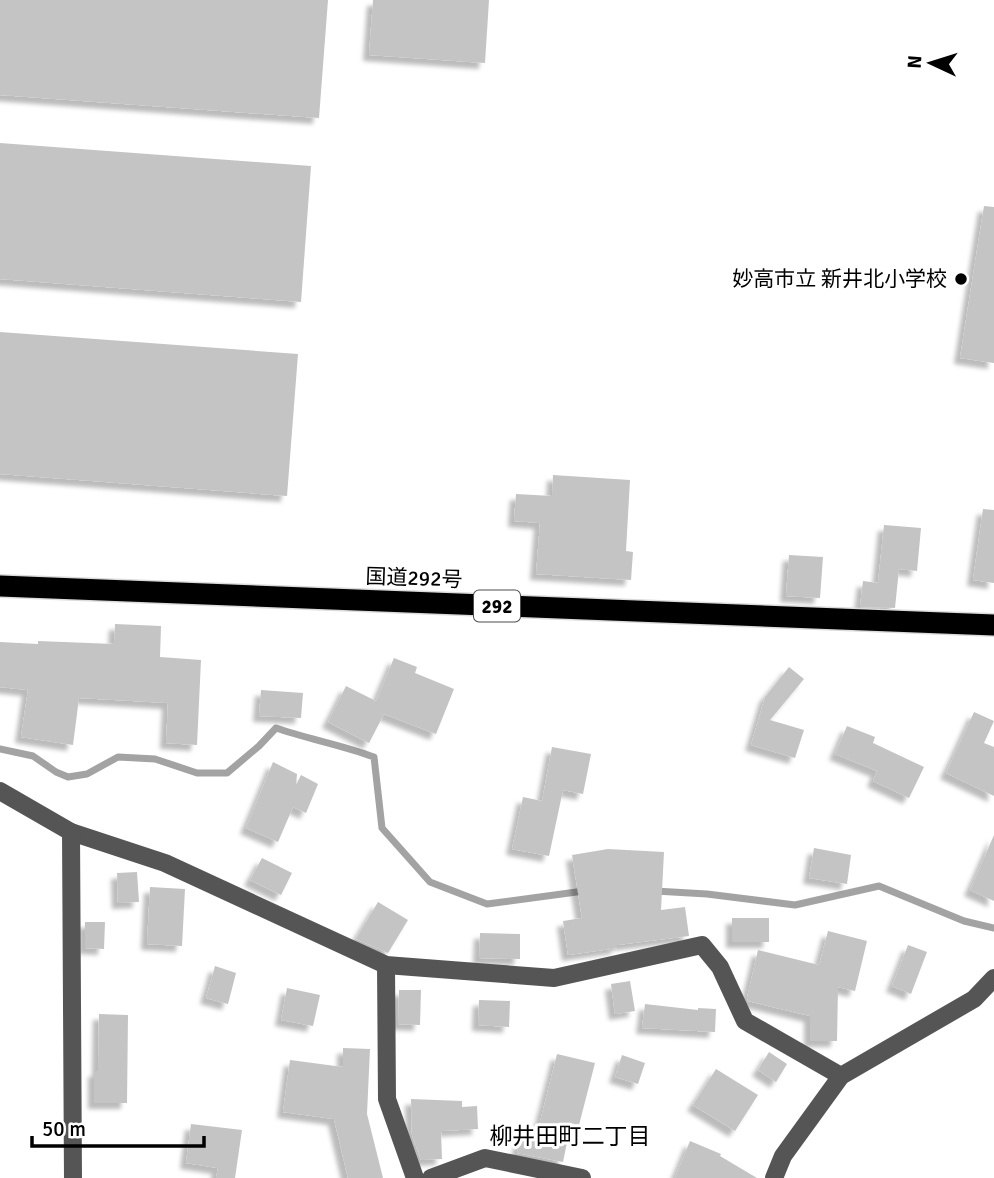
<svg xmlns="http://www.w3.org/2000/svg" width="994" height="1178" viewBox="0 0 994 1178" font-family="Signika,'Noto Sans JP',sans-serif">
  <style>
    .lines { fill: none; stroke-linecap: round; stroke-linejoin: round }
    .stream { stroke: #a3a3a3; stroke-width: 7 }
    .building { fill: #c4c4c4; filter: url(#shadow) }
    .highway-casing { stroke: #dbdbdb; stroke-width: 24 }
    .minor { stroke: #555; stroke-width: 18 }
    .highway { stroke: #000; stroke-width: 21 }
    .poi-dot { fill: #000; stroke: #fff; stroke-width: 2.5 }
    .labels { text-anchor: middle; stroke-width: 6; stroke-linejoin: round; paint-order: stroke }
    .shield { fill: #fff; stroke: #4c4c4c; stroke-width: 2 }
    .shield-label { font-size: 19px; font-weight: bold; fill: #000 }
    .poi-label { font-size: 21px; fill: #000; stroke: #fff; text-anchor: end }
    .street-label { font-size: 21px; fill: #000; stroke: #fff }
    .neighbourhood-label { font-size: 23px; fill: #000; stroke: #fff }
  </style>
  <defs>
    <filter id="shadow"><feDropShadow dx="-6" dy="6" stdDeviation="2" flood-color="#0004"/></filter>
  </defs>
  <rect width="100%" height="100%" fill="#fff"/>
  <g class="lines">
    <g class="stream">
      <path d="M0,749L33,756L56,772L68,777L87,774L118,757L155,759L197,773H227L259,746L276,728C308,739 342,745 374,757L382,828L430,882L487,904L584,891"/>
      <polyline points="655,891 707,894 795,905 879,886 964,921 994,928"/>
    </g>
  </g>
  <g class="building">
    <polygon points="0,0 328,0 319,118 0,95"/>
    <polygon points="373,0 489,0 485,63 369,55"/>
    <polygon points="0,143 311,166 301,302 0,279"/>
    <polygon points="984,206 994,207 994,363 960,358"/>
    <polygon points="0,332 298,354 287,496 0,474"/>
    <polygon points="553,475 630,480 626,551 633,552 631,580 536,574 540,523 514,521 516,494 552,496"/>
    <polygon points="983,509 994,510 994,583 973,580"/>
    <polygon points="884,525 921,528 917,571 899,569 895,608 860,607 863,581 878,583"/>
    <polygon points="789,555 823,557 820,598 786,596"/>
    <polygon points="115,624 161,626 160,657 201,660 197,745 166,743 168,703 79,698 73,745 21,737 28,690 0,687 0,642 38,644 38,641 114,644"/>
    <polygon points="394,658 417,667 415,673 454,689 436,734 384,714 369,743 328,722 346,686 376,701"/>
    <polygon points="789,667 804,679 770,720 804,730 795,758 751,745 765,697"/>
    <polygon points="261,690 303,693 301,718 259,716"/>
    <polygon points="974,712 994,721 984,743 994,747 994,796 946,773"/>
    <polygon points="847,726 875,737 873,743 924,767 909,798 873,781 877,771 835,754"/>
    <polygon points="552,747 591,754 583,794 563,790 549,856 512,849 523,797 542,801"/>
    <polygon points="273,762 297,774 296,785 301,775 318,784 306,813 293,807 278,842 246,828"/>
    <polygon points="994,835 994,901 970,890"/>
    <polygon points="814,848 851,855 847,884 809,878"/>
    <polygon points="608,849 664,852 661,910 685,907 689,936 617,945 617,948 568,955 563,921 582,918 572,855"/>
    <polygon points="262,858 292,873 281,895 250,880"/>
    <polygon points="137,872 139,902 118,903 117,873"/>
    <polygon points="150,887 185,889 182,946 147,944"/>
    <polygon points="378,902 408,920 388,953 356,939"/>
    <rect x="732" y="918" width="37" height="24"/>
    <polygon points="85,922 105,922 104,949 85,948"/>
    <polygon points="828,931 867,941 855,991 838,987 837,1041 810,1041 810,1016 748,1001 747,998 758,950 819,965"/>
    <polygon points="480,933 520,934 520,959 479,958"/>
    <polygon points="908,945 927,952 911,994 892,986"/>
    <polygon points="215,966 236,973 228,1004 206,998"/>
    <polygon points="630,981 635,1011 615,1014 611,984"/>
    <polygon points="287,988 320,995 313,1026 281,1020"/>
    <polygon points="399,990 421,990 420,1025 398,1024"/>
    <polygon points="479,1000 510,1001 509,1027 478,1025"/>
    <polygon points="645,1004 698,1010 698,1008 716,1009 715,1032 642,1028"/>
    <polygon points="99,1014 128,1015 127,1103 94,1103 94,1071 98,1071"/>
    <polygon points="343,1048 370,1049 367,1114 383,1178 348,1178 334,1119 283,1112 290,1060 343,1067"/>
    <polygon points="769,1052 787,1064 776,1082 758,1070"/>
    <polygon points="557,1054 595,1063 579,1125 571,1123 563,1162 517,1153 523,1127 538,1130"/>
    <polygon points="622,1055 645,1063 638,1084 615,1077"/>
    <polygon points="716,1069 758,1095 735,1131 693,1105"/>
    <polygon points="411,1099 462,1101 462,1107 477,1106 478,1129 441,1131 442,1159 421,1160 412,1135"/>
    <polygon points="191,1124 242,1130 235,1178 216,1178 218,1168 186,1163"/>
    <polygon points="690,1141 721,1154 720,1156 757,1178 675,1178"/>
  </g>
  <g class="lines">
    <defs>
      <polyline id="highway" points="0,586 994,625"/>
    </defs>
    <use href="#highway" class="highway-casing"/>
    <g class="minor">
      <polyline points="0,791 71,832 165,863 386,965 554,978 702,945 720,967 745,1021 841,1076"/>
      <polyline points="71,832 73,1178"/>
      <polyline points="386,965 387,1099 415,1178"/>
      <polyline points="431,1178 485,1158 582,1178"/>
      <polyline points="774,1178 783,1156 841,1076 974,999 994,978"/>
    </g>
    <use href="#highway" class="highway"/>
  </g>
  <circle class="poi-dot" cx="961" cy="279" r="7"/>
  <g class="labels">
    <rect class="shield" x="474" y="590.5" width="46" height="31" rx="5"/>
    <g class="shield-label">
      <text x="497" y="613">292</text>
    </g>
    <g class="poi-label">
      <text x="947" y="286">妙高市立 新井北小学校</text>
    </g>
    <g class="street-label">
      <text transform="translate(414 578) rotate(2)" y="7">国道292号</text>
    </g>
    <g class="neighbourhood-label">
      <text x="570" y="1144">柳井田町二丁目</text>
    </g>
  </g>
  <g transform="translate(931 63) rotate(274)" stroke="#ffffff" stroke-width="5" paint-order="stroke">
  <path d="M0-5L12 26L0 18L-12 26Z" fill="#000000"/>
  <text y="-10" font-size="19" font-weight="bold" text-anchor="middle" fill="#000000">N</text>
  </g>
  <path d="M32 1136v10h172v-10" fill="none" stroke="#000000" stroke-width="3.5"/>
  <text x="42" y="1136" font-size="21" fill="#000000" stroke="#ffffff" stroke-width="5" paint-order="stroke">50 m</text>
</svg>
